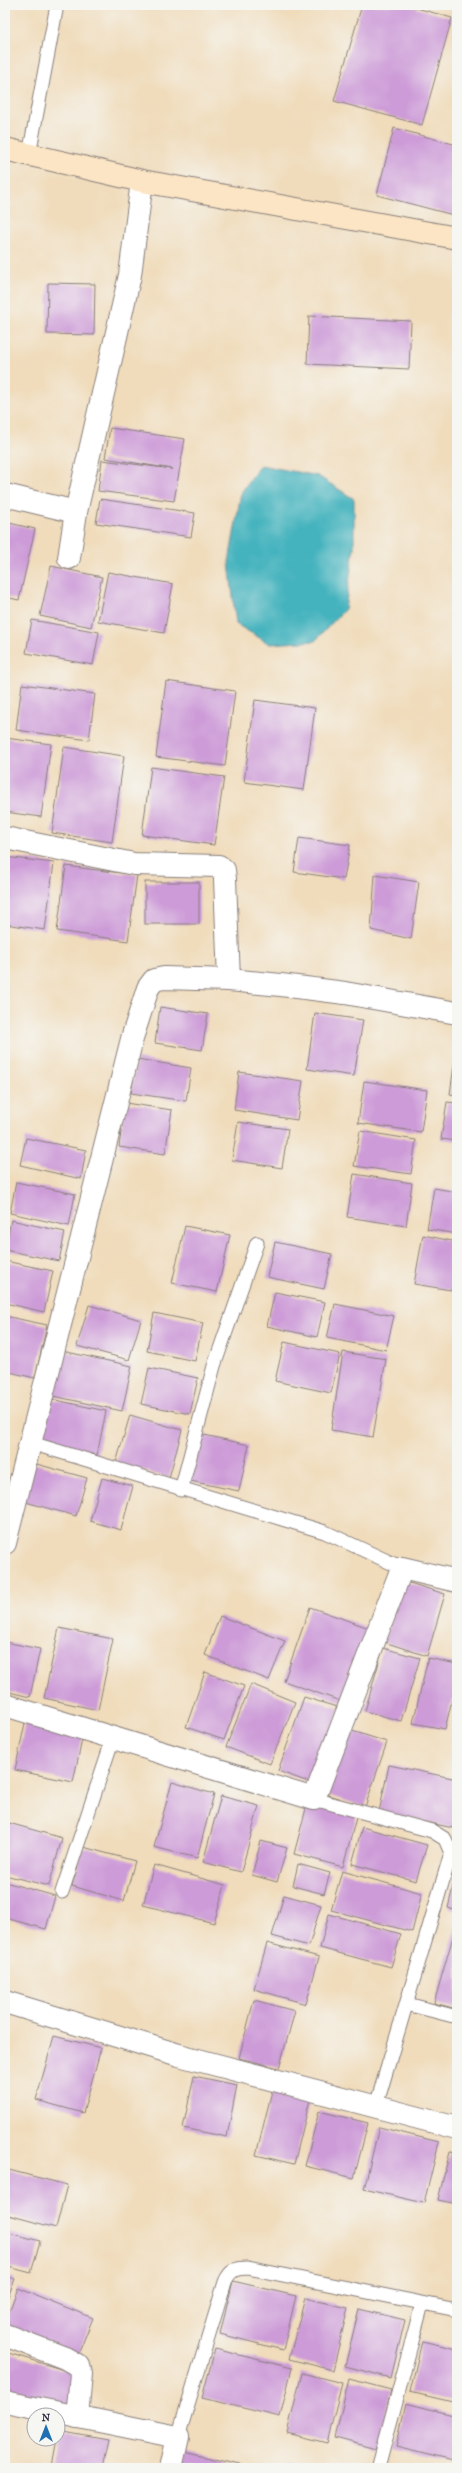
<svg xmlns="http://www.w3.org/2000/svg" width="462" height="2473" viewBox="0 0 462 2473" font-family="'IM FELL French Canon',serif">
  <style>
    .water { fill: #44b3be; stroke: #336a7c }
    .building { fill: #cd9cd8 }
    .lines { fill: none; stroke-linecap: round; stroke-linejoin: round }
    .lane-casing { stroke: #897f7b; stroke-width: 15 }
    .street-casing { stroke: #897f7b; stroke-width: 24 }
    .secondary-casing { stroke: #897f7b; stroke-width: 24 }
    .lane { stroke: #fff; stroke-width: 13 }
    .street { stroke: #fff; stroke-width: 22 }
    .secondary { stroke: #fce5c4; stroke-width: 22 }
  </style>
  <rect width="100%" height="100%" fill="#f6f6f2"/>
  <filter id="ink" filterUnits="userSpaceOnUse"><feTurbulence type="fractalNoise" baseFrequency=".025" numOctaves="2"/><feDisplacementMap in="SourceGraphic" scale="8" xChannelSelector="R" yChannelSelector="G"/><feConvolveMatrix kernelMatrix="1 2 1 2 8 2 1 2 1" color-interpolation-filters="sRGB"/></filter>
  <filter id="wash" filterUnits="userSpaceOnUse"><feTurbulence type="fractalNoise" baseFrequency=".012" numOctaves="4" result="noise"/><feDisplacementMap in="SourceGraphic" scale="16" xChannelSelector="R" yChannelSelector="G"/><feGaussianBlur stdDeviation="0.9" result="paint"/><feColorMatrix in="noise" values="0 0 0 0 0 0 0 0 0 0 0 0 0 0 0 0 0 1.4 0 .05"/><feComposite in="paint" operator="in"/></filter>
  <g filter="url(#wash)">
    <rect width="100%" height="100%" fill="#f0dcbb"/>
    <polygon class="water" points="260,465 318,476 354,499 354,548 345,609 315,641 270,644 236,624 229,562 241,493"/>
    <g id="blocks">
      <g class="building">
        <polygon points="362,5 406,5 452,18 422,125 334,101"/>
        <polygon points="394,128 457,145 457,216 377,195"/>
        <polygon points="48,283 95,284 94,335 47,334"/>
        <polygon points="309,316 411,321 409,369 307,364"/>
        <polygon points="110,428 185,439 174,501 98,491 102,460 172,469 105,458"/>
        <polygon points="100,499 195,513 191,537 96,523"/>
        <polygon points="5,522 35,529 19,600 5,597"/>
        <polygon points="51,566 102,577 91,627 40,616"/>
        <polygon points="108,572 173,584 164,633 98,621"/>
        <polygon points="32,620 99,632 93,665 26,653"/>
        <polygon points="166,681 235,691 225,766 156,757"/>
        <polygon points="22,684 95,694 89,740 16,730"/>
        <polygon points="255,700 315,708 304,790 244,782"/>
        <polygon points="5,738 51,744 41,817 5,812"/>
        <polygon points="64,747 124,756 112,842 52,833"/>
        <polygon points="151,767 224,777 214,845 142,835"/>
        <polygon points="299,838 350,845 344,879 294,872"/>
        <polygon points="5,857 54,863 45,930 5,924"/>
        <polygon points="66,866 137,875 128,941 57,931"/>
        <polygon points="375,875 419,882 411,939 371,930"/>
        <rect x="145" y="882" width="54" height="42"/>
        <polygon points="160,1007 208,1014 202,1050 155,1043"/>
        <polygon points="315,1013 363,1020 354,1076 307,1069"/>
        <polygon points="456,1051 457,1051 457,1095 450,1094"/>
        <polygon points="137,1059 191,1068 186,1101 131,1093"/>
        <polygon points="239,1072 303,1081 297,1120 234,1110"/>
        <polygon points="364,1081 427,1090 421,1132 358,1123"/>
        <polygon points="447,1102 457,1103 457,1141 441,1139"/>
        <polygon points="125,1103 172,1110 165,1154 119,1147"/>
        <polygon points="238,1122 288,1129 282,1168 232,1160"/>
        <polygon points="360,1131 416,1140 411,1174 354,1166"/>
        <polygon points="26,1138 86,1150 81,1179 20,1165"/>
        <polygon points="354,1174 412,1183 406,1226 347,1217"/>
        <polygon points="16,1182 75,1194 69,1226 10,1213"/>
        <polygon points="434,1188 457,1192 457,1234 427,1229"/>
        <polygon points="11,1220 65,1232 59,1261 5,1250"/>
        <polygon points="185,1226 230,1235 217,1292 172,1283"/>
        <polygon points="423,1235 457,1242 457,1291 414,1284"/>
        <polygon points="275,1242 332,1254 324,1289 267,1277"/>
        <polygon points="5,1261 53,1271 44,1312 5,1303"/>
        <polygon points="275,1292 325,1302 317,1337 267,1326"/>
        <polygon points="335,1304 394,1316 386,1350 327,1338"/>
        <polygon points="89,1305 141,1320 129,1360 77,1346"/>
        <polygon points="154,1313 203,1323 195,1361 147,1351"/>
        <polygon points="5,1316 47,1325 35,1378 5,1371"/>
        <polygon points="284,1342 340,1354 331,1393 275,1381"/>
        <polygon points="62,1351 132,1366 122,1411 53,1396"/>
        <polygon points="343,1352 386,1359 373,1437 331,1430"/>
        <polygon points="149,1368 198,1378 190,1414 141,1404"/>
        <polygon points="51,1399 106,1411 97,1455 41,1444"/>
        <polygon points="130,1415 182,1430 169,1478 116,1463"/>
        <polygon points="200,1434 249,1445 239,1491 190,1481"/>
        <polygon points="33,1463 87,1478 76,1516 22,1501"/>
        <polygon points="102,1478 133,1486 121,1530 90,1521"/>
        <polygon points="403,1581 445,1594 427,1656 384,1642"/>
        <polygon points="310,1607 369,1628 343,1702 284,1681"/>
        <polygon points="220,1616 285,1641 269,1680 205,1655"/>
        <polygon points="59,1628 113,1639 98,1710 44,1698"/>
        <polygon points="5,1642 40,1649 30,1697 5,1691"/>
        <polygon points="383,1648 420,1658 401,1721 365,1711"/>
        <polygon points="428,1658 457,1664 457,1701 452,1700 445,1729 413,1723"/>
        <polygon points="205,1672 244,1686 224,1740 186,1727"/>
        <polygon points="251,1684 295,1702 270,1764 226,1747"/>
        <polygon points="304,1697 340,1708 314,1784 278,1771"/>
        <polygon points="25,1723 83,1735 73,1782 15,1770"/>
        <polygon points="346,1729 387,1742 365,1807 325,1794"/>
        <polygon points="389,1765 457,1779 457,1808 453,1828 379,1812"/>
        <polygon points="172,1782 214,1794 197,1858 154,1847"/>
        <polygon points="221,1796 259,1806 241,1872 203,1862"/>
        <polygon points="308,1801 357,1814 343,1867 294,1854"/>
        <polygon points="9,1823 62,1838 49,1886 5,1875 5,1840"/>
        <polygon points="362,1827 427,1845 416,1881 352,1864"/>
        <polygon points="261,1841 287,1848 277,1882 252,1875"/>
        <polygon points="83,1847 135,1861 124,1901 72,1886"/>
        <polygon points="298,1864 330,1873 324,1894 293,1886"/>
        <polygon points="154,1865 225,1885 214,1923 143,1905"/>
        <polygon points="457,1870 457,1911 448,1908"/>
        <polygon points="342,1871 422,1893 412,1932 331,1910"/>
        <polygon points="5,1882 55,1896 46,1929 5,1918"/>
        <polygon points="284,1895 321,1905 309,1946 272,1936"/>
        <polygon points="329,1914 401,1934 391,1967 320,1948"/>
        <polygon points="456,1926 457,1926 457,2009 434,2003"/>
        <polygon points="267,1943 319,1957 306,2004 254,1989"/>
        <polygon points="254,2000 295,2011 279,2068 239,2058"/>
        <polygon points="54,2036 101,2048 83,2113 36,2100"/>
        <polygon points="194,2076 237,2085 227,2137 183,2128"/>
        <polygon points="272,2091 310,2100 294,2164 256,2155"/>
        <polygon points="319,2111 368,2123 354,2178 305,2166"/>
        <polygon points="379,2127 439,2142 424,2203 364,2189"/>
        <polygon points="450,2151 457,2152 457,2204 438,2200"/>
        <polygon points="5,2169 67,2185 56,2228 5,2214"/>
        <polygon points="5,2232 40,2241 31,2273 5,2266"/>
        <polygon points="5,2276 15,2279 5,2304"/>
        <polygon points="233,2281 296,2296 283,2350 220,2334"/>
        <polygon points="18,2288 93,2318 77,2357 5,2329 5,2322"/>
        <polygon points="305,2298 348,2308 333,2370 289,2359"/>
        <polygon points="359,2309 405,2320 391,2378 345,2366"/>
        <polygon points="422,2341 457,2349 457,2403 410,2392"/>
        <polygon points="215,2349 292,2368 280,2417 202,2398"/>
        <polygon points="5,2352 77,2374 70,2411 5,2392"/>
        <polygon points="302,2373 342,2383 327,2443 287,2433"/>
        <polygon points="349,2379 391,2390 377,2449 335,2438"/>
        <polygon points="406,2403 457,2416 457,2462 396,2447"/>
        <polygon points="58,2431 108,2440 102,2468 52,2468"/>
        <polygon points="184,2452 248,2467 247,2468 180,2468"/>
        <polygon points="288,2463 307,2467 307,2468 287,2468"/>
      </g>
    </g>
  </g>
  <g filter="url(#ink)">
    <use href="#blocks" fill-opacity="0" stroke="#897f7b" stroke-width="1"/>
    <g class="lines">
      <defs>
        <g id="lane">
          <polyline points="29,155 57,5"/>
          <polyline points="31,1443 325,1532 402,1568"/>
          <polyline points="181,1490 214,1366 257,1243"/>
          <polyline points="314,1799 432,1831 445,1839 451,1853 376,2106"/>
          <polyline points="62,1892 113,1738"/>
          <polyline points="407,2004 457,2017"/>
          <path d="M178,2437L225,2282C230,2270 236,2268 248,2268L457,2310"/>
          <polyline points="378,2468 422,2304"/>
        </g>
        <g id="street">
          <polyline points="5,495 76,512"/>
          <polyline points="69,558 76,512 130,275 142,181"/>
          <polyline points="5,838 134,864 219,866 224,870 225,879 229,980"/>
          <polyline points="5,1543 133,1035 148,988 154,980 164,978 229,980 281,985 345,993 457,1013"/>
          <polyline points="5,1705 314,1799 402,1568 457,1581"/>
          <polyline points="5,2002 179,2055 457,2128"/>
          <polyline points="5,2335 65,2358 79,2366 81,2374 77,2417"/>
          <polyline points="5,2402 178,2437 171,2468"/>
        </g>
        <polyline id="secondary" points="5,149 142,181 457,238"/>
      </defs>
      <use href="#lane" class="lane-casing"/>
      <use href="#street" class="street-casing"/>
      <use href="#secondary" class="secondary-casing"/>
      <use href="#lane" class="lane"/>
      <use href="#street" class="street"/>
      <use href="#secondary" class="secondary"/>
    </g>
  </g>
  <rect width="462" height="2473" fill="none" stroke="#f6f6f2" stroke-width="20"/>
  <g transform="translate(46 2427)"><circle r="19" fill="#f6f6f2" stroke="#a1a1a9"/>
  <path d="M0-3L7 15L0 10L-7 15Z" fill="#1f6fb2"/>
  <text y="-6" font-size="11" font-weight="bold" text-anchor="middle" fill="#22223b">N</text>
  </g>
</svg>
